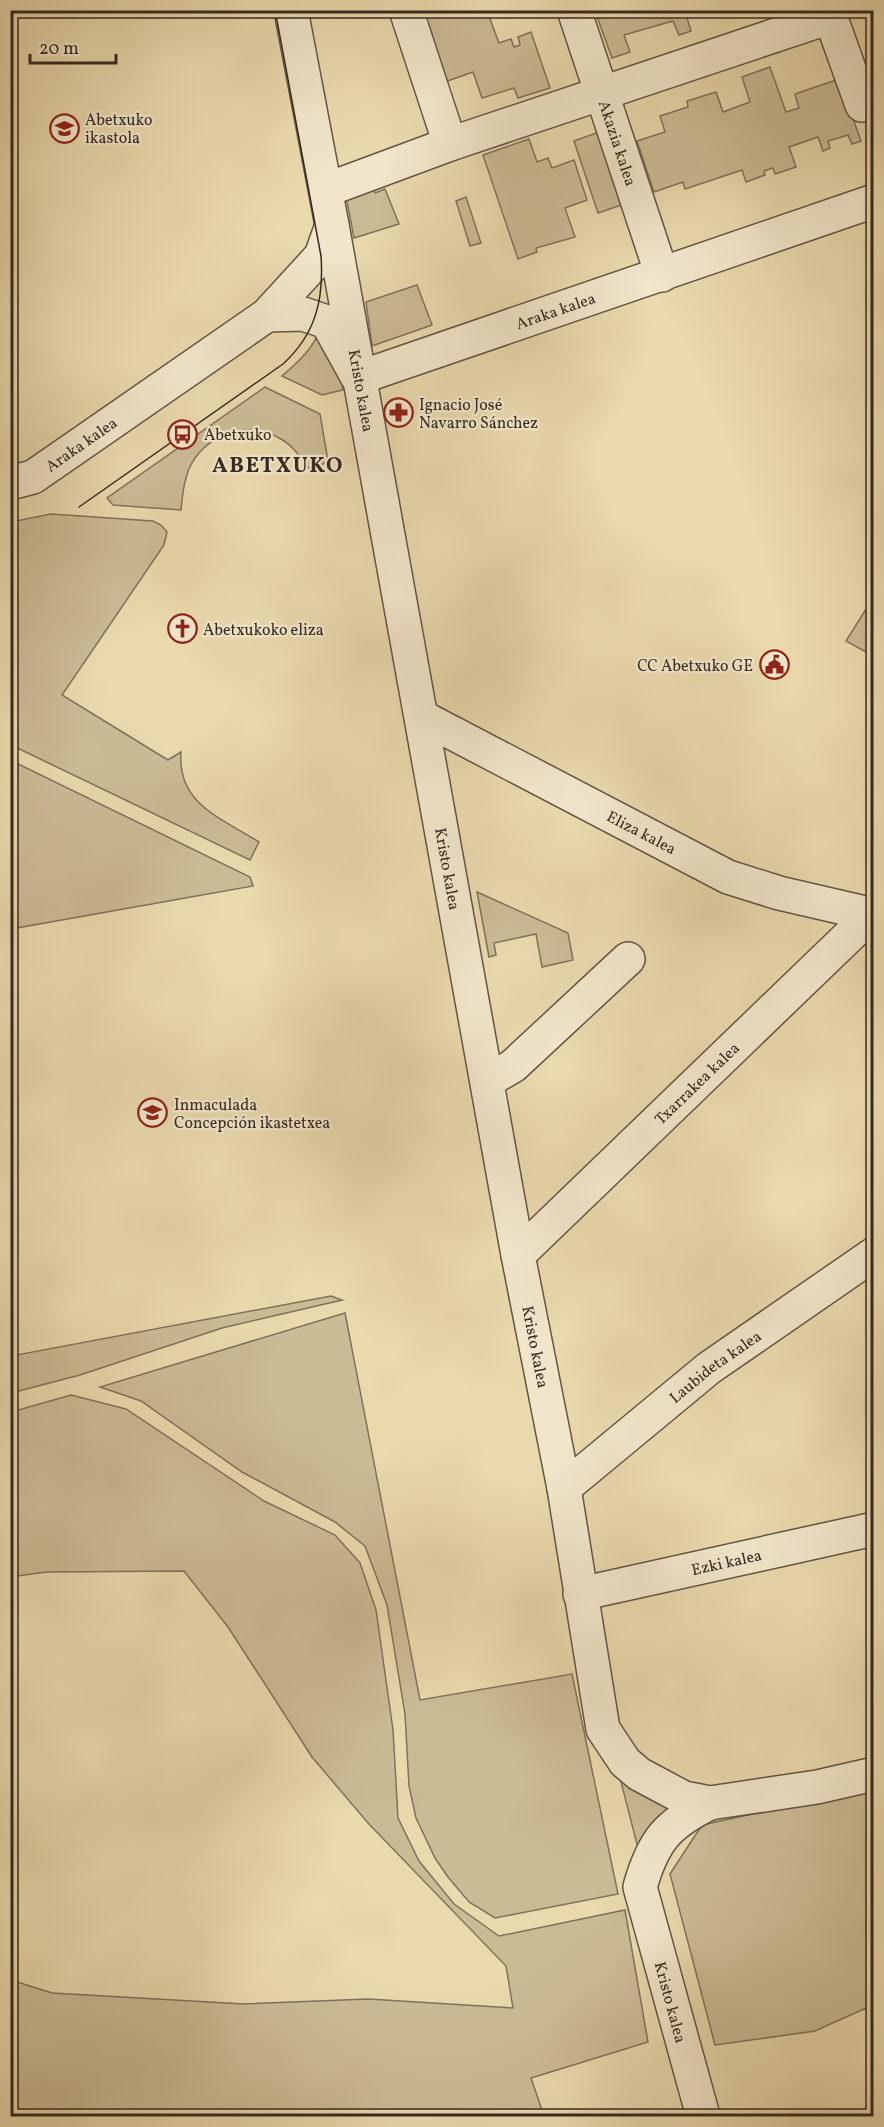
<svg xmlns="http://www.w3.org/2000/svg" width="884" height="2127" viewBox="0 0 884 2127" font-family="Vollkorn,serif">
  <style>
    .green { fill: #cbbb95; stroke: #80725b; stroke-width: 1.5 }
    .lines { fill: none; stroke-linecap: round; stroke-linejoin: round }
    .street-casing { stroke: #635544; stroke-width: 36 }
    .street { stroke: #f1e6ca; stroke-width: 33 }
    .tram { stroke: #362921; stroke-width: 1.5 }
    .labels { text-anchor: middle; stroke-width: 4.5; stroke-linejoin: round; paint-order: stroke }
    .poi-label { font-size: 16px; fill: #362921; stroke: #f1e6ca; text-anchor: start }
    .street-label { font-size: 16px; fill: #362921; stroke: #f1e6ca }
    .district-label { font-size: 22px; font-weight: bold; letter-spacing: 1.5px; fill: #362921; stroke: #f1e6ca }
  </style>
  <rect width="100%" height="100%" fill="#e9d9ad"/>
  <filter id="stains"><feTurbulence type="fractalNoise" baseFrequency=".00333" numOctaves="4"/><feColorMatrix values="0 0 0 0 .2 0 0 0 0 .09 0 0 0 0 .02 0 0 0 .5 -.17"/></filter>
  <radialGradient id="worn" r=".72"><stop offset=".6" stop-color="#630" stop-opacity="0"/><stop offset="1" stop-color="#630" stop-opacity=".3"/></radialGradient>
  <g class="green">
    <polygon points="706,10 707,13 694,17 693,12 686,15 691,31 679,35 673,21 624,35 630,52 612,58 595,11"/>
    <polygon points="414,11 487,11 499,43 511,39 514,47 520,45 518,37 531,32 550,88 518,98 514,88 482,98 473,72 439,84"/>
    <polygon points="770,67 786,112 799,108 795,94 839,79 861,141 852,144 848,135 828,141 830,148 823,151 818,137 789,147 796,167 775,174 773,168 764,171 765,175 746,182 742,170 685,189 683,182 654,192 637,141 665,132 660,116 688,107 687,101 716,92 723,112 750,102 742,77"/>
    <polygon points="602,131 627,203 598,213 574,141"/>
    <polygon points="529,139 537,162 548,158 552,168 574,160 587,200 565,208 575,237 536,248 537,252 518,259 483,155"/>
    <polygon points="371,182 375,193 385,189 399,224 354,238 345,191"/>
    <polygon points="466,197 481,243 470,246 456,201"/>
    <polygon points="417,285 432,325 372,346 366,302"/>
    <path d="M321,327L338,355L343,390L322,395L282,376C299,361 314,348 321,327Z"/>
    <path d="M265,387L320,414L328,461L311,471C302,459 293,445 279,438C244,418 196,438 186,478C183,488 182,499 181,510L113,505L107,498Z"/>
    <path d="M51,514L153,521L161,525L167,532L164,545L62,695L168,760L181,752C177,804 221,818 259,842L250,860L11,745V522Z"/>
    <polygon points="873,598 873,656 846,641"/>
    <polygon points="10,760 250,877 253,886 11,929"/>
    <polygon points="477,892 568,933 573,960 542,967 536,934 494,943 496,955 489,957"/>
    <polygon points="331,1296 342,1300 222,1328 80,1375 11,1393 11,1356"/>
    <polygon points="345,1313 420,1700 572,1674 618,1894 495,1918 469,1902 448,1877 435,1858 416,1818 409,1786 405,1714 387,1605 365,1546 335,1522 242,1472 141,1401 100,1387"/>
    <polygon points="71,1395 126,1409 264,1501 335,1535 360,1563 376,1610 393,1730 398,1818 419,1861 454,1904 499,1936 625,1910 648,2042 531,2078 544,2116 11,2116 11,1980 52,1993 244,2004 368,1999 513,2008 506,1966 368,1823 312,1757 228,1627 184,1571 46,1572 11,1577 11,1412"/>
    <polygon points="619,1774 677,1811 640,1856"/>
    <polygon points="873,1788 873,2005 815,2031 715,2045 670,1874 702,1825"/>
  </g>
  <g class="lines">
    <defs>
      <g id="street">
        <path id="s1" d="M291,10L332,225L518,1255L564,1488L603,1729L625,1762L639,1774L684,1798L710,1803L817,1787L874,1774"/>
        <polyline points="406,10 450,144"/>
        <path id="s2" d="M574,10L662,275"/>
        <polyline points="828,10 862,105"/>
        <polyline points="326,190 450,144 830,17"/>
        <path id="s3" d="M267,315L303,314L327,322L358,378L874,201"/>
        <path id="s4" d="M10,483L33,477L267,315L321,256L332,225"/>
        <path id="s5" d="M422,717L728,877L779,893L874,915"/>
        <polyline points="487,1081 513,1066 628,959"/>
        <path id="s6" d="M518,1255L874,912"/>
        <path id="s7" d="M564,1488L709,1368L874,1254"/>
        <path id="s8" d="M580,1594L874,1529"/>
        <path d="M703,2116L640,1887C653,1841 667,1824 710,1803"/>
      </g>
    </defs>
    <use href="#street" class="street-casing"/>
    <use href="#street" class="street"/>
    <path class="tram" d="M79,507L283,364C316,334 324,299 321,256L275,10"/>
  </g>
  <defs>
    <symbol id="school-ring" viewBox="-11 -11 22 22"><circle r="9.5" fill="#f1e6ca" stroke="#8f2418" stroke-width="1.5"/><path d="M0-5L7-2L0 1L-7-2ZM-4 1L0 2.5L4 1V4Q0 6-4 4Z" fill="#8f2418"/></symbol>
    <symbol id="pharmacy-ring" viewBox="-11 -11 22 22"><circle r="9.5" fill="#f1e6ca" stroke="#8f2418" stroke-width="1.5"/><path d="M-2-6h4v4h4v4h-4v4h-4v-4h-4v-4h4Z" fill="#8f2418"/></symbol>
    <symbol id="bus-ring" viewBox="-11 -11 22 22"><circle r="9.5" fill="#f1e6ca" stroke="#8f2418" stroke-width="1.5"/><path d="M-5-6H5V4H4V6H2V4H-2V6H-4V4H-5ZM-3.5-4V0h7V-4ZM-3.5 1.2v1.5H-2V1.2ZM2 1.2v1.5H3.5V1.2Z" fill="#8f2418"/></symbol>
    <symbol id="church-ring" viewBox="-11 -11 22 22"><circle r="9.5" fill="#f1e6ca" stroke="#8f2418" stroke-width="1.5"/><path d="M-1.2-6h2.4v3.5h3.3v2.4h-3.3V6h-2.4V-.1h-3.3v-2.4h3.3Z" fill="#8f2418"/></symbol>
    <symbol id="civic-ring" viewBox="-11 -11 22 22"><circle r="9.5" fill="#f1e6ca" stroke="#8f2418" stroke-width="1.5"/><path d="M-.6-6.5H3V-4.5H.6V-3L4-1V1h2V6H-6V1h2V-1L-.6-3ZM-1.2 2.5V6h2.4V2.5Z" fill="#8f2418"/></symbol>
  </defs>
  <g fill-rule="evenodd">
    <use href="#school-ring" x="48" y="112" width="33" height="33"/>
    <use href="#pharmacy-ring" x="382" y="396" width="33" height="33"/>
    <use href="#bus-ring" x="166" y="418" width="33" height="33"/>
    <use href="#church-ring" x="166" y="612" width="33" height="33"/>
    <use href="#civic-ring" x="758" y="648" width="33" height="33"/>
    <use href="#school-ring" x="136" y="1096" width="33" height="33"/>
  </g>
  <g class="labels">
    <g class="poi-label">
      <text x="85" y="125">Abetxuko<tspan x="85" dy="18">ikastola</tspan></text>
      <text x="419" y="410">Ignacio José<tspan x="419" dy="18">Navarro Sánchez</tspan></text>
      <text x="204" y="440">Abetxuko</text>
      <text x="203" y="635">Abetxukoko eliza</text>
      <text x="753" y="671" text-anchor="end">CC Abetxuko GE</text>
      <text x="174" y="1110">Inmaculada<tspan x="174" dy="18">Concepción ikastetxea</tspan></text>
    </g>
    <g class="street-label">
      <text dy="6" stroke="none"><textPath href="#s2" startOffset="140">Akazia kalea</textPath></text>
      <text dy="6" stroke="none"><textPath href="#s3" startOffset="334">Araka kalea</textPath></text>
      <text dy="6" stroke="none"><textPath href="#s1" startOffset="387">Kristo kalea</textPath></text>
      <text dy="6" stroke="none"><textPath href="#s4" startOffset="82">Araka kalea</textPath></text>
      <text dy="6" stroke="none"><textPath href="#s5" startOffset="248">Eliza kalea</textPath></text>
      <text dy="6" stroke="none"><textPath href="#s1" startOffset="873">Kristo kalea</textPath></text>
      <text dy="6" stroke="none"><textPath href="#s6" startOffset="248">Txarrakea kalea</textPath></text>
      <text dy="6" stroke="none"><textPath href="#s1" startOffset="1359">Kristo kalea</textPath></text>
      <text dy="6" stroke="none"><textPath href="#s7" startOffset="194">Laubideta kalea</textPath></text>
      <text dy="6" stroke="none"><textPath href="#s8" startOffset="150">Ezki kalea</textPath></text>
      <text transform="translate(671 2002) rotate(75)" y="6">Kristo kalea</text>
    </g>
    <g class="district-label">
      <text x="278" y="472">ABETXUKO</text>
    </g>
  </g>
  <rect width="884" height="2127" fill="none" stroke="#e9d9ad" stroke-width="36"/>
  <rect x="12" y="12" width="860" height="2103" fill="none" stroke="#362921" stroke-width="3"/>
  <rect x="18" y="18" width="848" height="2091" fill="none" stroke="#362921" stroke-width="1.5"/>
  <path d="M30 54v9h86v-9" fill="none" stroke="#362921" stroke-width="3"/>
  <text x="39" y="54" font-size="18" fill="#362921" stroke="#f1e6ca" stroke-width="4.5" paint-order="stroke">20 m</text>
  <rect width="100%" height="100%" filter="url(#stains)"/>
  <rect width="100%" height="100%" fill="url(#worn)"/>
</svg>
